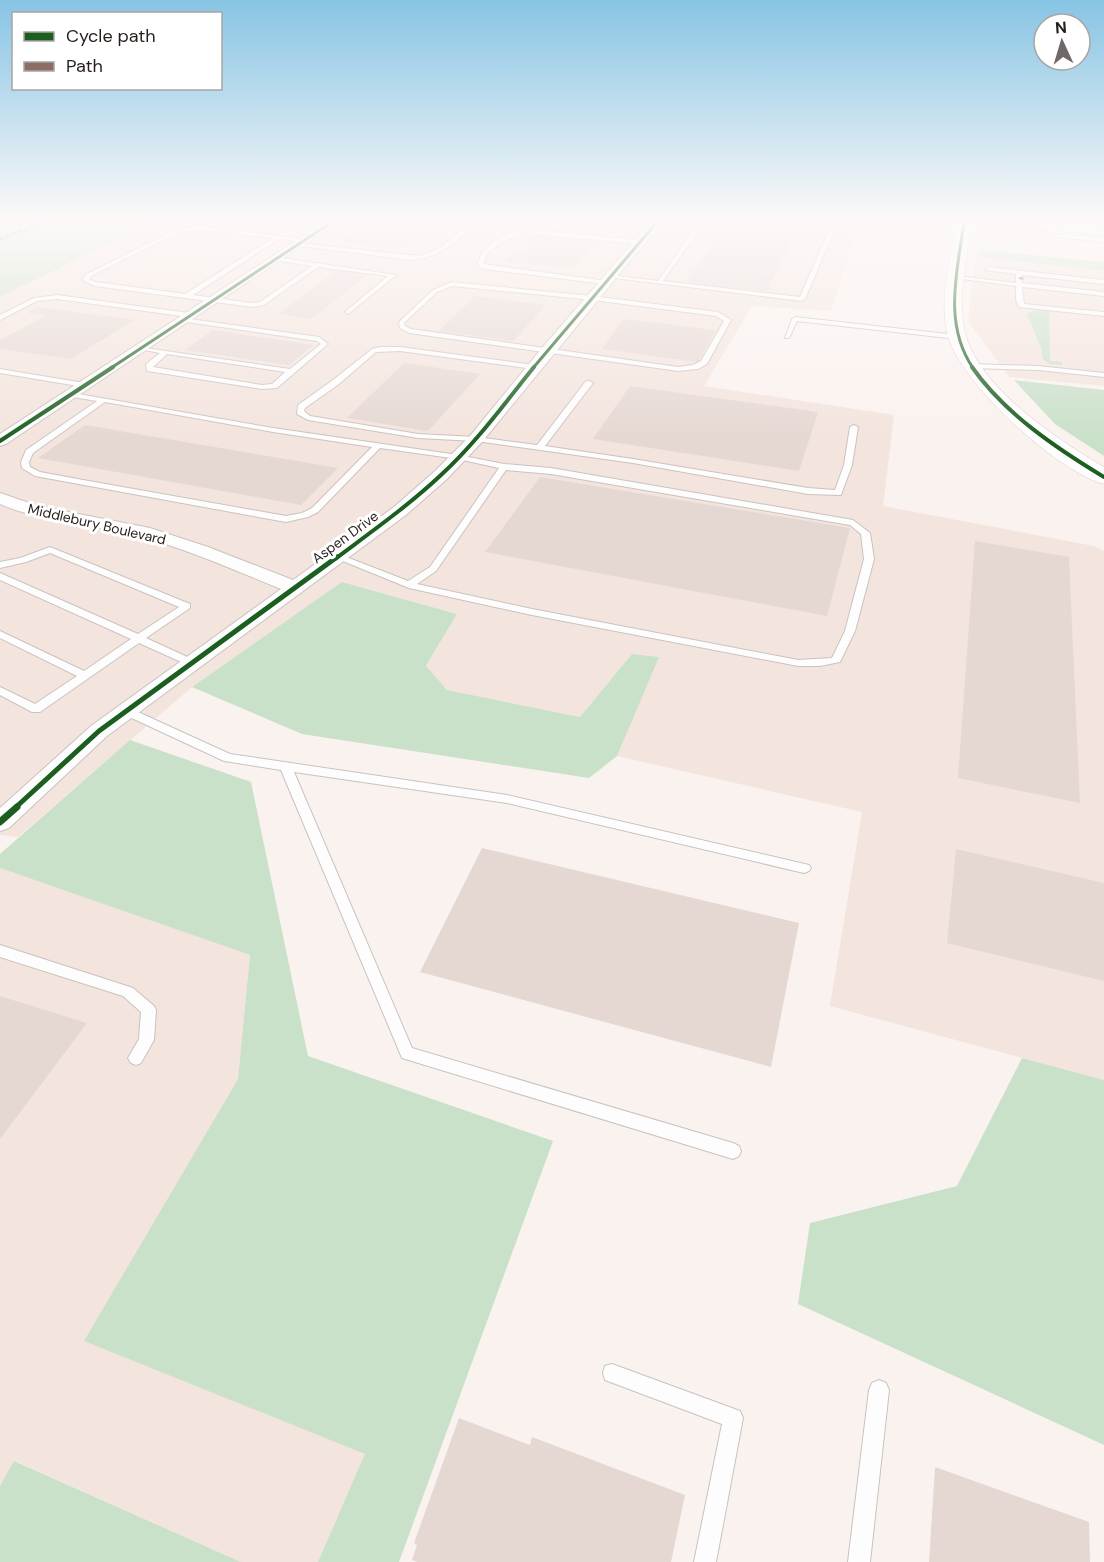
<svg xmlns="http://www.w3.org/2000/svg" width="1104" height="1562" viewBox="0 0 1104 1562" font-family="'DM Sans',sans-serif">
  <style>
    .built { fill: #f3e4dd }
    .green { fill: #c9e0c9 }
    .building { fill: #e5d8d3 }
    .lines { fill: none; stroke-linecap: round; stroke-linejoin: round }
    .lane-casing { stroke: #cac2bf; stroke-width: 2 }
    .street-casing { stroke: #cac2bf; stroke-width: 2 }
    .secondary-casing { stroke: #cac2bf; stroke-width: 1 }
    .lane { fill: #fefdfd; fill-rule: evenodd }
    .street { fill: #fefdfd; fill-rule: evenodd }
    .secondary { fill: #fefdfd; fill-rule: evenodd }
    .quiet { stroke: #8d6e63; stroke-width: 2; stroke-dasharray: 4.5 2; stroke-linecap: butt }
    .cycleway-far3-casing { stroke: #fff; stroke-width: 5 }
    .cycleway-far2-casing { stroke: #fff; stroke-width: 6 }
    .cycleway-far1-casing { stroke: #fff; stroke-width: 8 }
    .cycleway-casing { stroke: #fff; stroke-width: 10 }
    .cycleway-far3 { stroke: #1b5e20; stroke-width: 3 }
    .cycleway-far2 { stroke: #1b5e20; stroke-width: 4 }
    .cycleway-far1 { stroke: #1b5e20; stroke-width: 5 }
    .cycleway { stroke: #1b5e20; stroke-width: 7 }
    .labels { text-anchor: middle; stroke-width: 6; stroke-linejoin: round; paint-order: stroke }
    .far-street-label { font-size: 14px; fill: #251e1b; stroke: #fff }
  </style>
  <rect width="100%" height="100%" fill="#faf2ef"/>
  <g class="built">
    <polygon points="153,222 941,222 939,237 857,230 831,311 752,306 704,386 894,415 883,506 1094,546 1104,551 1104,1080 830,1006 862,812 617,756 658,657 632,654 580,717 447,690 426,667 457,614 343,582 192,687 18,837 0,835 0,297"/>
    <polygon points="976,252 1104,265 1104,386 1009,377 968,321"/>
    <polygon points="0,868 250,955 238,1079 85,1341 366,1454 318,1562 241,1562 15,1461 0,1486"/>
  </g>
  <g class="green">
    <polygon points="0,222 153,222 0,297"/>
    <polygon points="980,250 1104,262 1104,271 981,257"/>
    <polygon points="1034,310 1060,312 1049,312 1050,361 1062,362 1062,365 1050,364 1043,359 1041,348 1027,314"/>
    <polygon points="1014,380 1104,390 1104,456 1055,424"/>
    <polygon points="342,582 457,614 426,666 447,690 580,717 632,654 659,657 617,756 589,778 302,734 192,687"/>
    <polygon points="130,740 251,782 308,1056 553,1141 399,1562 318,1562 365,1454 84,1341 238,1079 250,955 0,868 0,854"/>
    <polygon points="1022,1058 1104,1080 1104,1445 798,1304 810,1223 957,1186"/>
    <polygon points="14,1461 241,1562 0,1562 0,1486"/>
  </g>
  <g class="building">
    <polygon points="368,222 426,222 433,223 400,248 340,242"/>
    <polygon points="727,222 800,222 767,291 686,283"/>
    <polygon points="532,234 598,242 573,269 504,261 511,254 519,255 534,242 526,241"/>
    <polygon points="340,268 370,273 311,319 278,314"/>
    <polygon points="475,296 546,305 513,341 439,331"/>
    <polygon points="38,307 134,320 71,359 0,349 0,340 47,315 27,313"/>
    <polygon points="624,319 716,330 698,362 602,349"/>
    <polygon points="213,330 314,345 289,365 185,350"/>
    <polygon points="404,363 480,374 428,431 347,418"/>
    <polygon points="630,386 680,393 818,412 799,471 593,439"/>
    <polygon points="85,425 338,468 301,505 38,458"/>
    <polygon points="540,477 850,528 827,616 485,552"/>
    <polygon points="975,541 1069,557 1080,803 958,778"/>
    <polygon points="482,848 799,923 771,1067 420,972"/>
    <polygon points="956,849 1104,883 1104,981 947,943"/>
    <polygon points="0,996 87,1023 0,1139"/>
    <polygon points="459,1418 530,1445 532,1437 685,1495 671,1562 417,1562 412,1560 417,1545 414,1543"/>
    <polygon points="935,1467 1089,1522 1090,1562 929,1562"/>
  </g>
  <g class="lines">
    <defs>
      <g id="lane">
        <polygon points="226,222 242,222 320,232 317,234"/>
        <path d="M453,222H460L467,225L468,230C451,247 435,258 410,260L293,245L296,243L420,256L438,249L462,230V227Z"/>
        <polygon points="521,222 541,222 550,224 547,226"/>
        <polygon points="618,222 624,222 615,232 611,232"/>
        <polygon points="699,222 705,222 663,281 800,297 829,230 839,222 845,222 834,231 805,299 802,301 606,277 609,275 658,281"/>
        <polygon points="1065,222 1085,222 1087,230 1082,231 1080,224"/>
        <path d="M201,226L307,240L304,242L279,239L193,295L252,303L260,302L312,266L273,260L275,257L396,275L348,314L345,312L346,311L388,276L318,267L264,305L252,307L95,286L82,280L87,274L171,232L186,227ZM201,230L273,238L185,294L96,282L89,279L91,276L175,234L186,231Z"/>
        <polygon points="1048,226 1053,227 1053,234 1104,238 1104,242 1048,236"/>
        <path d="M522,229L639,240L642,242L639,244L522,233L499,244L488,253L483,264L607,281L605,284L483,269L478,265C480,245 505,234 522,229Z"/>
        <polygon points="988,267 1104,280 1104,284 1022,275 1022,283 1104,292 1104,296 1022,287 1024,304 1104,312 1104,316 1019,307 1016,300 1016,286 954,278 957,276 1016,283 1016,274 986,270"/>
        <path d="M451,282L592,296L718,312L731,320L707,364L698,369L678,371L409,333L400,328L399,322L433,290ZM452,286L593,300L716,316L724,321L701,361L693,365L678,367L411,329L405,326L404,323L437,292Z"/>
        <polygon points="57,295 189,313 192,315 189,317 57,299 37,301 0,320 0,315 34,298"/>
        <polygon points="795,317 957,335 960,337 957,339 797,321 789,338 785,338 792,319"/>
        <path d="M182,318L319,337L328,344L277,388L262,389L147,371L146,364L160,353L138,349V347L290,369L321,344L317,341L180,321V319ZM167,354L285,372L272,384L262,385L153,367Z"/>
        <polygon points="380,347 400,347 534,365 538,367 534,369 400,351 376,352 339,384 305,408 304,411 310,416 418,434 476,437 537,445 586,381 589,381 593,383 545,446 633,459 808,488 835,490 844,465 850,427 854,425 858,427 852,465 841,495 808,494 633,463 476,441 418,438 308,420 297,414 298,405 333,380 372,349"/>
        <polygon points="969,364 1038,366 1104,373 1104,377 1038,370 972,368 968,366"/>
        <polygon points="0,369 84,383 88,385 84,387 0,373"/>
        <path d="M67,392L273,428L458,455L504,464L551,468L853,520L870,533L874,559L855,631L841,660L840,662L820,666H798L532,615L409,588L333,557L335,555H341L408,581L430,567L499,468L458,459L380,448L318,512L308,517L286,522L35,476L22,468L21,462L26,450L97,401L67,396ZM105,402L273,432L372,447L312,508L302,513L286,516L83,480L40,472L30,467L29,462L33,453ZM506,470L551,474L850,525L861,534L864,559L845,631L832,658L798,660L532,609L417,584L436,571Z"/>
        <polygon points="50,547 190,604 190,608 146,638 196,661 197,663 196,665 188,665 139,643 40,712 32,712 0,695 0,687 35,704 77,676 0,638 0,631 84,671 131,639 0,580 0,573 138,634 179,607 50,553 26,562 0,568 0,562 20,558"/>
        <polygon points="127,707 230,754 507,795 809,865 811,868 809,871 804,873 507,803 294,772 412,1048 733,1143 739,1146 741,1151 739,1156 733,1159 402,1058 281,770 224,761 123,714 121,711 123,708"/>
        <polygon points="0,945 133,988 154,1006 156,1010 154,1040 141,1063 136,1065 131,1063 128,1058 139,1039 141,1012 123,996 0,957"/>
        <polygon points="612,1364 740,1411 743,1418 716,1562 694,1562 722,1424 605,1380 603,1373 605,1366"/>
        <polygon points="879,1380 886,1383 889,1390 870,1562 848,1562 869,1390 872,1383"/>
      </g>
      <g id="street">
        <polygon points="325,222 337,222 6,444 0,446 0,434"/>
        <path d="M651,222H662L482,442L447,479L406,515L107,736L9,828L0,831V808L91,726L281,589C234,570 187,549 139,536C93,524 44,523 0,504V493L38,506L150,528L208,547L293,580L394,507L435,471L470,436L542,348Z"/>
        <polygon points="991,222 1030,222 1104,229 1104,235 996,225"/>
      </g>
      <path id="secondary" d="M956,222H972C967,258 956,300 966,336C982,390 1058,440 1104,467V484C1059,473 959,382 948,336C938,300 951,258 956,222Z"/>
    </defs>
    <use href="#lane" class="lane-casing"/>
    <use href="#street" class="street-casing"/>
    <use href="#secondary" class="secondary-casing"/>
    <use href="#lane" class="lane"/>
    <use href="#street" class="street"/>
    <use href="#secondary" class="secondary"/>
    <g class="quiet">
      <polyline points="0,239 46,222"/>
      <polyline points="1019,278 1025,279"/>
    </g>
    <defs>
      <g id="cycleway-far3">
        <path d="M964,222C957,272 943,324 973,368"/>
        <polyline points="111,368 332,222"/>
        <polyline points="533,368 657,222"/>
      </g>
      <g id="cycleway-far2">
        <path d="M972,367C1004,413 1056,448 1104,477"/>
        <polyline points="0,441 113,367"/>
        <path d="M335,559C371,532 408,506 441,475C476,443 504,404 534,367"/>
      </g>
      <polyline id="cycleway-far1" points="15,808 99,731 337,557"/>
      <polyline id="cycleway" points="0,822 17,807"/>
    </defs>
    <use href="#cycleway-far3" class="cycleway-far3-casing"/>
    <use href="#cycleway-far2" class="cycleway-far2-casing"/>
    <use href="#cycleway-far1" class="cycleway-far1-casing"/>
    <use href="#cycleway" class="cycleway-casing"/>
    <use href="#cycleway-far3" class="cycleway-far3"/>
    <use href="#cycleway-far2" class="cycleway-far2"/>
    <use href="#cycleway-far1" class="cycleway-far1"/>
    <use href="#cycleway" class="cycleway"/>
  </g>
  <linearGradient id="sky" x2="0" y2="1"><stop stop-color="#87c4e4"/><stop offset="0.5" stop-color="#fdf9f8"/><stop offset="1" stop-color="#fdf9f8" stop-opacity="0"/></linearGradient>
  <rect width="1104" height="440" fill="url(#sky)"/>
  <g class="labels">
    <g class="far-street-label">
      <text transform="translate(97 524) rotate(13)" y="5">Middlebury Boulevard</text>
      <text transform="translate(345 537) rotate(-36)" y="5">Aspen Drive</text>
    </g>
  </g>
  <rect x="12" y="12" width="210" height="78" fill="#ffffff" stroke="#a8a5a4" stroke-width="1.5"/>
  <rect x="24" y="32" width="30" height="9" fill="#1b5e20" stroke="#a8a5a4" stroke-width="1.5"/>
  <text x="66" y="42" font-size="18" fill="#251e1b">Cycle path</text>
  <rect x="24" y="62" width="30" height="9" fill="#8d6e63" stroke="#a8a5a4" stroke-width="1.5"/>
  <text x="66" y="72" font-size="18" fill="#251e1b">Path</text>
  <g transform="translate(1062 42) rotate(356)"><circle r="28" fill="#ffffff" stroke="#a8a5a4" stroke-width="1.5"/>
  <path d="M0-4.5L10 22L0 15L-10 22Z" fill="#706865"/>
  <text y="-9" font-size="16" font-weight="bold" text-anchor="middle" fill="#251e1b">N</text>
  </g>
</svg>
